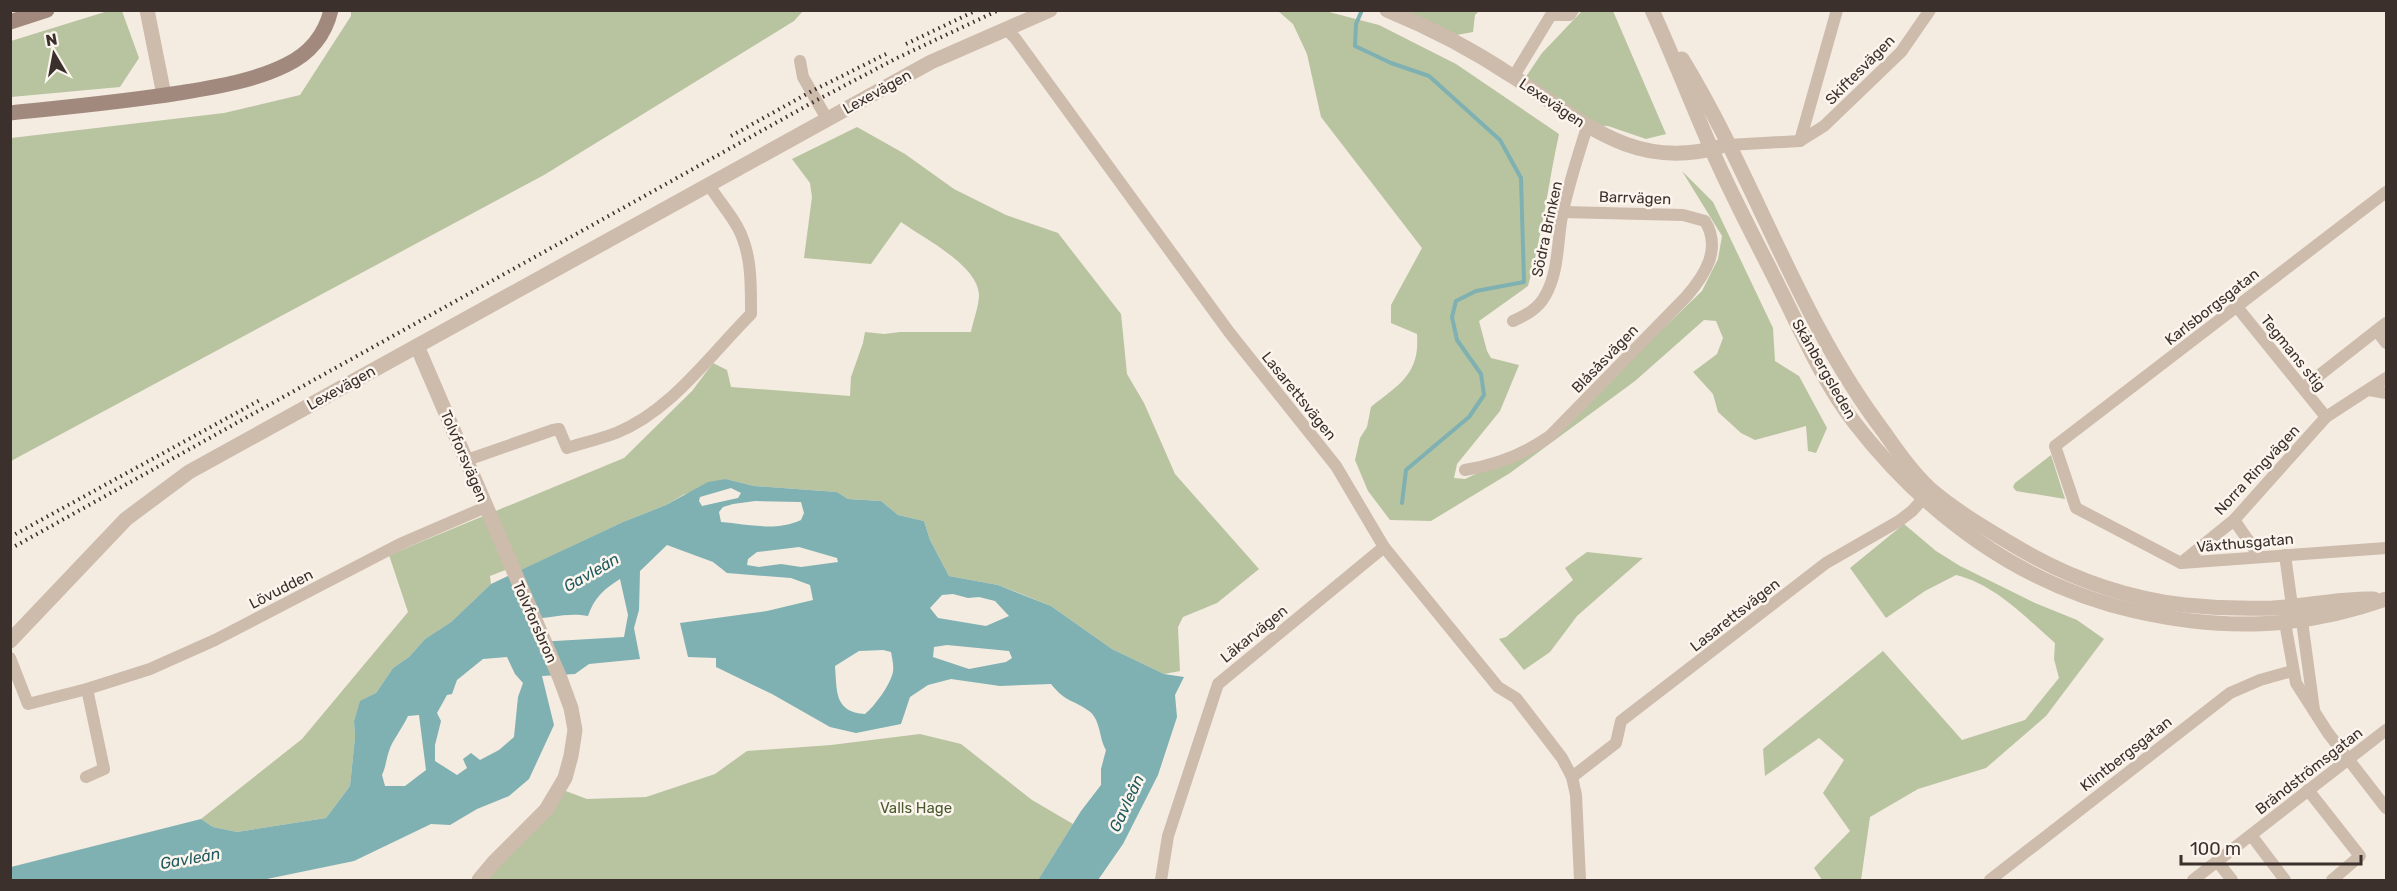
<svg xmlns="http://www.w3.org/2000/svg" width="2397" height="891" viewBox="0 0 2397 891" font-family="Rubik,sans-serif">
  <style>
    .green { fill: #b8c4a0 }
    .water { fill: #7fb0b2; fill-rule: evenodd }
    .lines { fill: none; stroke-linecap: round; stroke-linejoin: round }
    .stream { stroke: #7fb0b2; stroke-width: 4 }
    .minor { stroke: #cdbbac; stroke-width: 12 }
    .tertiary { stroke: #cdbbac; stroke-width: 15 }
    .secondary { stroke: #a18a7d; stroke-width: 15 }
    .rail { stroke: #3b302b; stroke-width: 4; stroke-dasharray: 1.5 4.5; stroke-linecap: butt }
    .labels { text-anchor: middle; stroke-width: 5; stroke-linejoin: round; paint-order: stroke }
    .street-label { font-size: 15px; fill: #3b302b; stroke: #fbf5ee }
    .park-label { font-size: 15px; fill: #4a5a2e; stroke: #fbf5ee }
    .water-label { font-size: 16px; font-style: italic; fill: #1f5a5e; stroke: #fbf5ee }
  </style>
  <rect width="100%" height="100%" fill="#f4ebe1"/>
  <g class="green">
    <polygon points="108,11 122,11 139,58 120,87 11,97 11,41"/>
    <polygon points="351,11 803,11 794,21 544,175 11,461 11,138 224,113 300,95 351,16"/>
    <path d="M1278,11H1325L1379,25L1456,64L1559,134C1548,185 1542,236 1528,286L1479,321L1487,351L1491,358L1519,365L1500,411L1457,464L1454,478L1465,479L1546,441L1702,291L1718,259L1722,236L1682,171L1713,202L1773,328L1775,361L1799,376L1827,428L1816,453L1808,451L1806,426L1755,440L1741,433L1718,412L1713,394L1693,372L1717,354L1723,338L1716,321L1704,320L1635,381L1510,473L1431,521L1390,520L1368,491L1355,460L1360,438L1367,427L1371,407C1399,384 1420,375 1417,334L1391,323V305L1422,248L1321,117L1307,54L1293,24Z"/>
    <polygon points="1398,11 1479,11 1475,15 1473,32 1451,36"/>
    <polygon points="1582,11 1613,11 1666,134 1646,139 1608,126 1586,125 1523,81 1542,53"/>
    <path d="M857,127L905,154L954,189L1006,215L1058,233L1121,314L1127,374L1144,403L1175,474L1259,569L1217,603L1183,617L1178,627L1180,671L1164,674L1112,649L1051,606L1014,591L998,585L949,576L930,540L924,521L898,515L881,501L848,499L837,492L754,486L726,479L683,495L666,505L623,522L513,574L508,569L490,576L491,584L451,622L425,639L409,657L393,668L376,693L360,702L354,721L355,737L350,786L326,818L237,832L213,827L201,819L302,739L408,612L389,555L624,458L692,391L713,363L727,370L731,387L850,396L851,377L863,343L865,332L884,334L900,332H971C973,321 979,306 979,295C978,265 923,238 901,222L871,264L804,258L812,197L810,183L792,159Z"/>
    <polygon points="2051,455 2065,499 2016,491 2013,487 2015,483"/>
    <path d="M1904,524L1936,551L1960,566L2035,603L2077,620L2104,639L2046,716L1986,768L1918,789L1870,817L1861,880H1822L1814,868L1850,831L1823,793L1844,760L1819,738L1765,776L1763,749L1883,651L1962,740L2025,720L2059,678L2054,659L2055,643C2025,617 1996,585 1956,575L1925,591L1886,618L1850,568Z"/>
    <polygon points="1587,552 1643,558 1577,616 1550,652 1524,670 1499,639 1506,637 1573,580 1565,568"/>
    <polygon points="920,734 961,744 1032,800 1073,824 1038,880 479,880 563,790 587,799 646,797 715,774 747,751 831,745"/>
  </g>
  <path class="water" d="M726,479L754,486L837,492L848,499L881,501L898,515L924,521L930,540L949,576L998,585L1051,606L1112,649L1164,674L1184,677L1175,695L1177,717L1158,775L1123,844L1098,880H1038L1081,811L1101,785V769L1106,750C1099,739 1101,720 1089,711C1073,699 1066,703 1051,684L1000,686L951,679L928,685L910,697L901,724L856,733L830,727L772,694L716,667V658L688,657L680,623L767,611L813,600L810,585L791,578L727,573L713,562L667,545L640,571L639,610L634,628L640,659L589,664L575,674L542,676L554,725L529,779L509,796L477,809L450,825L431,824L354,861L262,880H11V867L201,819L213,827L237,832L326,818L350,786L355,737L354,721L360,701L376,693L393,668L409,657L425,639L451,622L491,584L623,522L666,505L708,482ZM731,488L741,493L738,498L702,506L699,501L700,497ZM755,501L801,502L804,513L801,520C775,532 748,524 721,522L719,512L723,507L733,504ZM799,547L837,558L838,562L801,567L781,564L759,567L747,565L748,559L757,552ZM620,579L628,615L624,637L538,642L531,619C550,618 569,612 588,616C594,598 604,589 620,579ZM953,594L968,598L979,597L995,601L1009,616L986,626L938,618L930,608L942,595ZM947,645L1009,651L1012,658L1006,662L969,669L933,657L934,647ZM883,650L891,652C892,658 894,665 893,672C890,685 875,706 865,714C834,712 837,691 835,666L859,651ZM507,657L515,674L523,683L518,697L514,737L499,750L480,760L471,753L463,759L467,768L457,775L435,761V745L441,721L437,713L447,695L452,694L457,680L483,659ZM419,715L426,770L405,786H385L382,775C386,766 386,760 389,751C392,741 403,727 408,716Z"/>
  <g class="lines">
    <polyline class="stream" points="1362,10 1356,24 1355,46 1391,63 1429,76 1500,140 1521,178 1524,282 1476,291 1456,301 1452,317 1457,340 1481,374 1484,395 1469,417 1406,470 1402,503"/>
    <g class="minor">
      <polyline points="1552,15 1570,15 1573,10"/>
      <polyline points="1006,29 1015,38 1229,332 1336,466 1384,547 1498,687 1516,698 1562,758 1572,777 1576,795 1580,880"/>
      <polyline points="800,61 803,77 827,119"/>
      <polyline points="1514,76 1554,10"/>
      <polyline points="1800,141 1837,10"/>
      <polyline points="1728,145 1800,141 1824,126 1901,52 1930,10"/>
      <polyline points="2386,192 2055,446 2076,508 2181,563 2386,548"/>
      <polyline points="2237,307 2326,417"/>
      <path d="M1513,321C1526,315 1538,309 1545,296C1559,272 1557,243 1562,216C1568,186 1578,156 1587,127"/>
      <polyline points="2377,331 2386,343"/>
      <polyline points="2303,388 2386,323"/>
      <polyline points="2369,390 2386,393"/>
      <path d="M467,460L553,430L559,429L567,448C583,443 600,439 616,433C671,411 710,355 751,314C751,286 752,254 738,228C730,213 718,200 709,185"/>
      <path d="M1465,470C1495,465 1526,453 1550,436L1686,297C1705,275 1722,249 1705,221L1683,215L1563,212"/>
      <polyline points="2234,520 2259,556"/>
      <polyline points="2285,555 2292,606 2302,621 2314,710"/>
      <polyline points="2181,563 2234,520 2326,417 2386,378"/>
      <polyline points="2288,616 2285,623 2296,683 2328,733 2386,808"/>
      <polyline points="10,658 28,704 87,689 150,669 215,640 400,544 486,507"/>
      <polyline points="86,777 104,769 87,689"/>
      <polyline points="1572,777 1616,743 1621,721 1826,563 1899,521 1912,511 1930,491"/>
      <polyline points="2308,790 2360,856 2332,880"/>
      <polyline points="2251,835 2285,880"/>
      <polyline points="2217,861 2232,880"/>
      <polyline points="1161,880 1168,836 1218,684 1384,547"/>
      <polyline points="1990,880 2230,693 2260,680 2292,671"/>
      <polyline points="2193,880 2386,730"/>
    </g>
    <g class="tertiary">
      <polyline points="147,10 164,95"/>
      <path d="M1387,10C1431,28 1473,50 1512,76C1579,118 1632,172 1719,147"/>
      <path d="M1652,10C1673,56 1691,102 1711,148C1732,197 1758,244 1781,291C1803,335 1824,383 1854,422C1925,514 2020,585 2135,611C2223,631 2301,629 2386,599"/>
      <path d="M1682,59C1756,180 1798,319 1884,432C1898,452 1912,472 1930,489C1954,510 1988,530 2015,546C2067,577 2125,598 2185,605C2214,608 2243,609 2273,608C2307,606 2340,598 2374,599"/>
      <polyline points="417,346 560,678 571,708 575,730 571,756 565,778 546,810 494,862 479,880"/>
      <polyline points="10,641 126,519 189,472 931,62 1050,10"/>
    </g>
    <g class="secondary">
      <polyline points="10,22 47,10"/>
      <path d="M10,113C67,107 123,102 179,93C215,87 254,81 286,65C309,54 325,35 331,10"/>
    </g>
    <g class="rail">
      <polyline points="906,44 977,10"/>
      <polyline points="731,136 812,91 888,53"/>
      <polyline points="10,537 260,400"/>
      <polyline points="10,549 817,100 897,58 999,10"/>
    </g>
  </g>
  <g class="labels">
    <g class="street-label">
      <text transform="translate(1860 70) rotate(-45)" y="5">Skiftesvägen</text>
      <text transform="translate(877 92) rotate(-29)" y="5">Lexevägen</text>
      <text transform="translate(1552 103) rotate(34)" y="5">Lexevägen</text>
      <text transform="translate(1635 198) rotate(2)" y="5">Barrvägen</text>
      <text transform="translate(1547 229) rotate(-78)" y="5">Södra Brinken</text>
      <text transform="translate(2212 307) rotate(-38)" y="5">Karlsborgsgatan</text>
      <text transform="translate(2293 353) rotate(51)" y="5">Tegmans stig</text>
      <text transform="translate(1605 359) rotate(-46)" y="5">Blåsåsvägen</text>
      <text transform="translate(1824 369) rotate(60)" y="5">Skånbergsleden</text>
      <text transform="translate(341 388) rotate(-29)" y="5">Lexevägen</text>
      <text transform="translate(1299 396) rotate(51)" y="5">Lasarettsvägen</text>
      <text transform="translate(464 456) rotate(67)" y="5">Tolvforsvägen</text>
      <text transform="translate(2257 470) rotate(-47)" y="5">Norra Ringvägen</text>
      <text transform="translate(2245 543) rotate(-5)" y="5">Växthusgatan</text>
      <text transform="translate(281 589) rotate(-27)" y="5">Lövudden</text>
      <text transform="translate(1735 615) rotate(-38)" y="5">Lasarettsvägen</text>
      <text transform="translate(535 622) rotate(66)" y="5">Tolvforsbron</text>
      <text transform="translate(1254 634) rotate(-39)" y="5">Läkarvägen</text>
      <text transform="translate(2126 754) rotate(-38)" y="5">Klintbergsgatan</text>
      <text transform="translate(2309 771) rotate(-38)" y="5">Brändströmsgatan</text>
    </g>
    <g class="park-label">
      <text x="916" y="813">Valls Hage</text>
    </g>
    <g class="water-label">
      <text transform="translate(591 572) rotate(-30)" y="6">Gavleån</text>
      <text transform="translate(1126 803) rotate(-65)" y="6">Gavleån</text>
      <text transform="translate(190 858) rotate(-10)" y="6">Gavleån</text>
    </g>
  </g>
  <rect width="2397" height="891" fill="none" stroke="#3b302b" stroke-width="24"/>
  <g transform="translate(54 54) rotate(350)" stroke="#fbf5ee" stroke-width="4.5" paint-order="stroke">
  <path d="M0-4.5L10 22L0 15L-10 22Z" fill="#3b302b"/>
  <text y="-9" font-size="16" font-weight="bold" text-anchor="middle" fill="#3b302b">N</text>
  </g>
  <path d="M2181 855v9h180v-9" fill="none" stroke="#3b302b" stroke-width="3"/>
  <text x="2190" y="855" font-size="18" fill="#3b302b" stroke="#fbf5ee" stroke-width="4.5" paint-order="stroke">100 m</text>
</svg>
